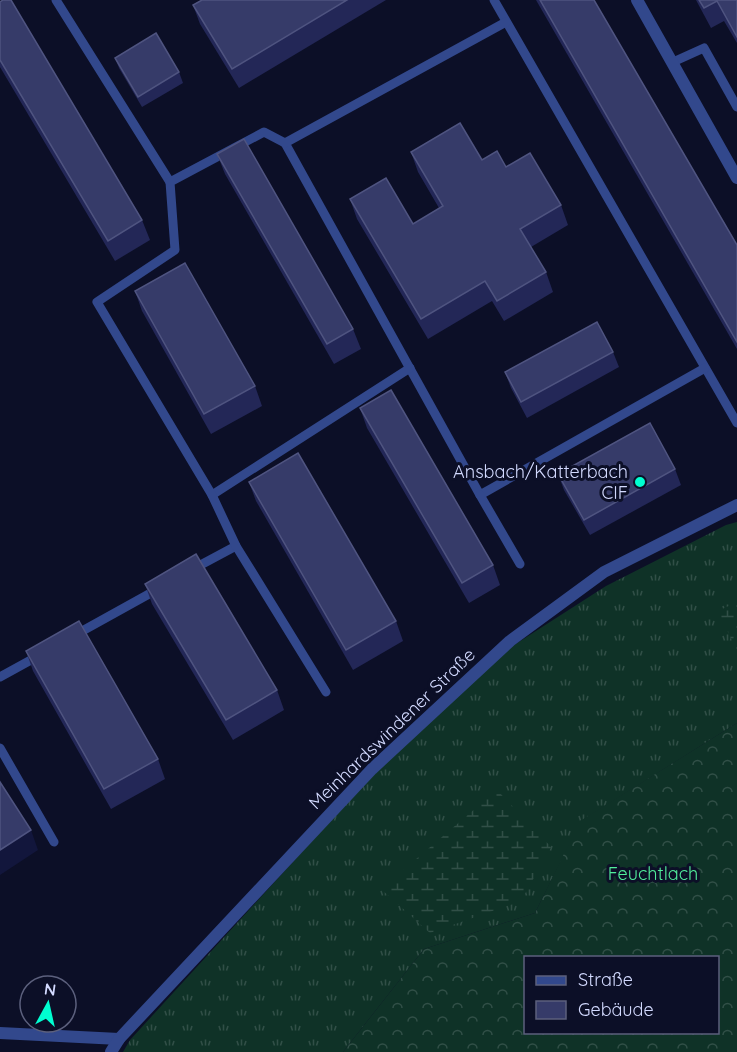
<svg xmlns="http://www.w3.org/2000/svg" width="737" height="1052" viewBox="0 0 737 1052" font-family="Quicksand,sans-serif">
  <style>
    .grass { fill: url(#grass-tufts) }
    .forest { fill: url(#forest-crowns); fill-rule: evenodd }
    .wetland { fill: url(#wetland-marsh) }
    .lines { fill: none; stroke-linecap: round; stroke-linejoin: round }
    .service { stroke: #32488c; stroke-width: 9 }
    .minor { stroke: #32488c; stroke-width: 12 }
    .tertiary { stroke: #32488c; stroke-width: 12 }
    .wall { fill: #232757 }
    .shaded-wall { fill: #12163c }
    .building { fill: #363b69; stroke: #4f5480; stroke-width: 1.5 }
    .poi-dot { fill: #00fed1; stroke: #0c0f27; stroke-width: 2 }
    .labels { text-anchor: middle; stroke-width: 6; stroke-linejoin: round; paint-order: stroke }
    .poi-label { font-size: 18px; fill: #d3daff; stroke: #0c0f27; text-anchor: end }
    .street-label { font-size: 18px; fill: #d3daff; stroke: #0c0f27 }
    .park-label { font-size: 18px; fill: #51ed9b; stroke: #0c0f27 }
  </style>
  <defs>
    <pattern id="grass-tufts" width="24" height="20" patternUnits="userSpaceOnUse" patternTransform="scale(1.5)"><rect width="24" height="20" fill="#0f3227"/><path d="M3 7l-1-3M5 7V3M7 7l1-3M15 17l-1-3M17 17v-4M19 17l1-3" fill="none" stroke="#314f47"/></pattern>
    <pattern id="forest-crowns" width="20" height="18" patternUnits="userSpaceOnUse" patternTransform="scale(1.5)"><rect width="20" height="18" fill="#0f3227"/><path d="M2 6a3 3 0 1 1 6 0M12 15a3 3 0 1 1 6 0" fill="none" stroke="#314f47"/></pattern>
    <pattern id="wetland-marsh" width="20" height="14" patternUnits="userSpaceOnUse" patternTransform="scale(1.5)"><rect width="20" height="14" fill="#0f3227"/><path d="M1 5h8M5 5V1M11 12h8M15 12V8" fill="none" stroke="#314f47"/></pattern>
  </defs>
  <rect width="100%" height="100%" fill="#0c0f27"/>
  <polygon class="grass" points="737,522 737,723 581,821 535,913 424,949 343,1052 123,1052 130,1040 379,768 511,647 606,586 726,525"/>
  <path class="forest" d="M737,723V1052H343L424,949L535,913L580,821ZM526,958H718V1032H526Z"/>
  <g class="wetland">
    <polygon points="737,602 737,651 718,611"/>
    <polygon points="497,790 551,847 521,901 430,933 381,889"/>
  </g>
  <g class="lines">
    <g class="service">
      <polyline points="56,0 170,182"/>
      <polyline points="494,0 737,423"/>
      <polyline points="673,62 704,48 737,107"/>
      <polyline points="285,143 480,495 705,368"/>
      <polyline points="212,495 410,368"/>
      <polyline points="480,495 520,564"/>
      <polyline points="193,569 236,546"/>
      <polyline points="75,635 158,589"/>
      <polyline points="0,677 40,655"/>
      <polyline points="326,692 236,546 212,495 97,302 175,250 170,182 264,132 285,143 506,22"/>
      <polyline points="0,748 54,842"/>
    </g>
    <g class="minor">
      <polyline points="637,0 737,178"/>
      <polyline points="0,1033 119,1039"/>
    </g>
    <polyline class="tertiary" points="111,1052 119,1039 372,769 510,641 604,572 737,505"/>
  </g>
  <g class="wall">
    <polygon points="202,0 386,0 239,88 200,24 193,5"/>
    <polygon points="536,0 594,0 737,245 737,349"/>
    <polygon points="696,0 737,0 737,43 724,21 711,28"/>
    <polygon points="0,2 142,220 150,240 115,261 0,67"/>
    <polygon points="115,58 179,72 183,83 142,107 119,68"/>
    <polygon points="411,152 482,160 506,167 561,205 568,225 531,247 546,272 553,292 504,321 492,301 428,339 357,219 350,199 413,224 439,208 418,172"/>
    <polygon points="217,154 353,329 361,349 334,364 225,174"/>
    <polygon points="135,291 255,386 262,406 211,434 142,311"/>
    <polygon points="613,352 619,367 527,418 511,388 505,372"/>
    <polygon points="360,408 493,565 500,585 469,603 367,428"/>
    <polygon points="675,469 681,485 590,535 564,490 558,474"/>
    <polygon points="249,482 396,621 403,641 353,670 256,501"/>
    <polygon points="145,584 277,690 284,710 233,740 152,604"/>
    <polygon points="26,651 158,759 165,779 111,809 33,671"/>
  </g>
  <polygon class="shaded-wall" points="31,830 38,850 0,875 0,850"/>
  <g class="building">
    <polygon points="3,0 11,0 142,220 108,241 0,60 0,2"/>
    <polygon points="202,0 347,0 232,69 193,5"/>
    <polygon points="540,0 594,0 737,245 737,342"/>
    <polygon points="699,0 737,0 737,37 717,1 704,8"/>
    <polygon points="156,33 179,72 138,97 115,58"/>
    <polygon points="460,123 482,160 497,151 506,167 530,153 561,205 520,229 546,272 497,301 485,281 421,319 350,199 386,178 413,224 443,206 411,152"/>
    <polygon points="244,139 353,329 327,344 217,154"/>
    <polygon points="185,263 255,386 204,414 135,291"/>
    <polygon points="597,322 613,352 521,402 505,372"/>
    <polygon points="391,390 493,565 462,583 360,408"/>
    <polygon points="650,423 675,469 584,520 558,474"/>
    <polygon points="298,453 396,621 346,650 249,482"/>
    <polygon points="196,554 277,690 226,720 145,584"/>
    <polygon points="79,621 158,759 104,789 26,651"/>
    <polygon points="0,782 31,830 0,850"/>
  </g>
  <circle class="poi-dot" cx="640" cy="482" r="6"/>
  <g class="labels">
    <g class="poi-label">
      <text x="628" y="478">Ansbach/Katterbach<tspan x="628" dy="21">CIF</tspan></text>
    </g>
    <g class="street-label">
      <text transform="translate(392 729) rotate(-44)" y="6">Meinhardswindener Straße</text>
    </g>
    <g class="park-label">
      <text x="653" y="880">Feuchtlach</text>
    </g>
  </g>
  <rect x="524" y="956" width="195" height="78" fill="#0c0f27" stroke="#5c607d" stroke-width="1.5"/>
  <rect x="536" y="976" width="30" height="9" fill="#32488c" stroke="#5c607d" stroke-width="1.5"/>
  <text x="578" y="986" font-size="18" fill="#d3daff">Straße</text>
  <rect x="536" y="1001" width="30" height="18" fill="#363b69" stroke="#5c607d" stroke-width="1.5"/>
  <text x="578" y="1016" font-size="18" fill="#d3daff">Gebäude</text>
  <g transform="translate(48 1004) rotate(8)"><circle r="28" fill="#0c0f27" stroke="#5c607d" stroke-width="1.5"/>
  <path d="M0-4.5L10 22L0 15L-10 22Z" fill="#00fed1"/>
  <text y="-9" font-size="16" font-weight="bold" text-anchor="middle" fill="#d3daff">N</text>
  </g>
</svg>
